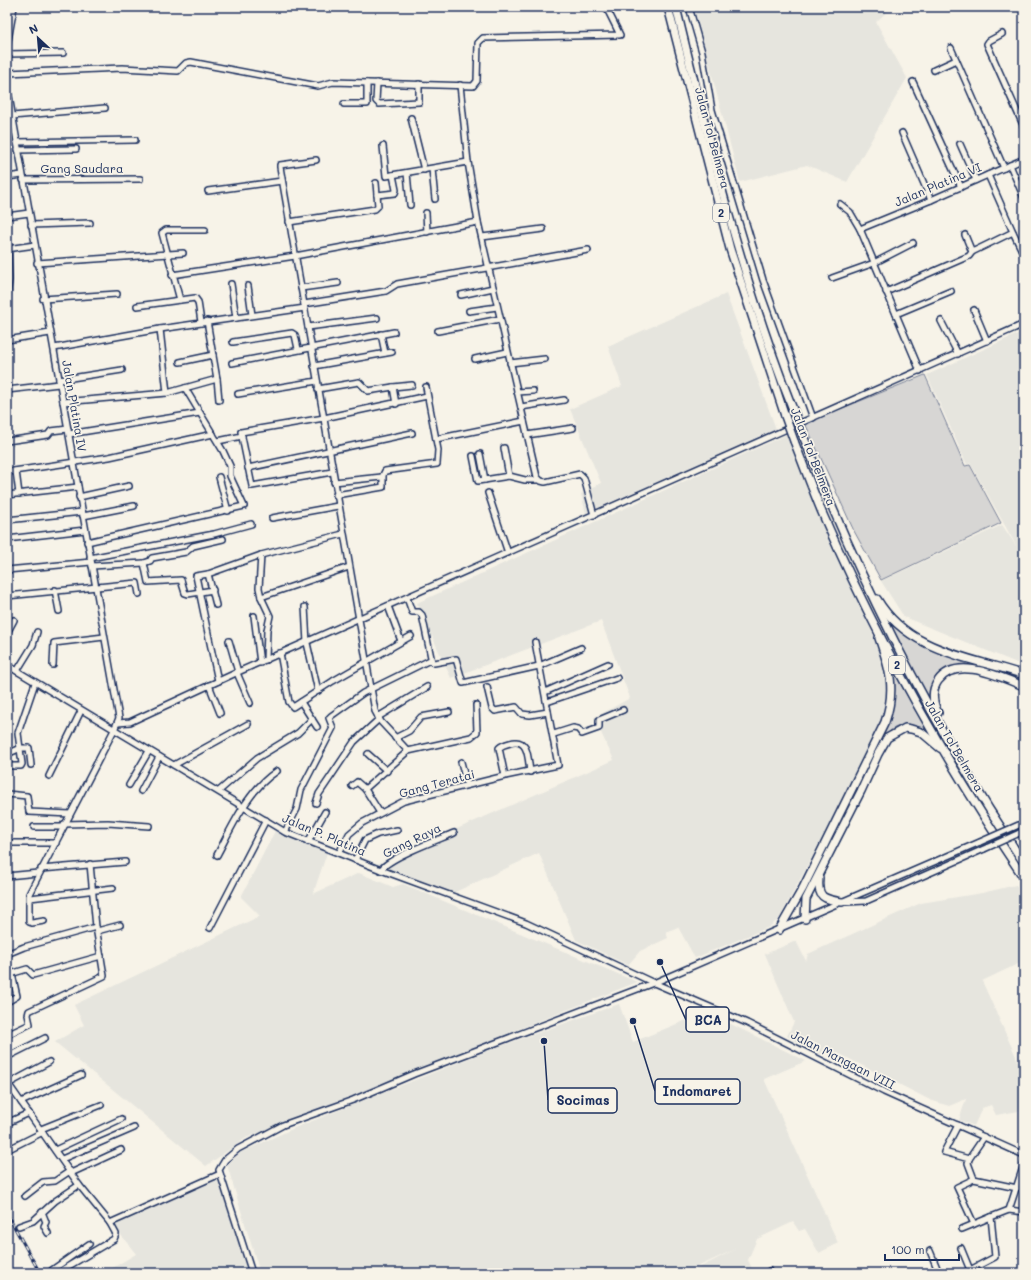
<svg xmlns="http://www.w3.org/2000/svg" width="1031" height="1280" viewBox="0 0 1031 1280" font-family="Mali,sans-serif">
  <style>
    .built { fill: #e6e5de }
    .green { fill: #d7d6d4; stroke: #798299 }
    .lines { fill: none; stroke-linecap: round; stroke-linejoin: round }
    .minor-casing { stroke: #1b2f5e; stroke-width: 8 }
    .highway-casing { stroke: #1b2f5e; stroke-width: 10 }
    .minor { stroke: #f7f3e8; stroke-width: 5 }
    .highway { stroke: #f7f3e8; stroke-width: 7 }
    .rail-casing { stroke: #1b2f5e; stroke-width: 3 }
    .rail { stroke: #f7f3e8; stroke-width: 1.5; stroke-dasharray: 4.5; stroke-linecap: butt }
    .minor-bridge-casing { stroke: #1b2f5e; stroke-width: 8; stroke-linecap: butt }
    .highway-bridge-casing { stroke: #1b2f5e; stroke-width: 10; stroke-linecap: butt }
    .minor-bridge { stroke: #f7f3e8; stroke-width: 5 }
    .highway-bridge { stroke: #f7f3e8; stroke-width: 7 }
    .labels { text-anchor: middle; stroke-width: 3.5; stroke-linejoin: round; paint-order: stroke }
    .shield { fill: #f7f3e8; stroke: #5d6a87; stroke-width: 1 }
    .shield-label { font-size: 11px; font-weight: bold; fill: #1b2f5e }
    .street-label { font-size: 12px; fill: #1b2f5e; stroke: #f7f3e8 }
    .leader { fill: none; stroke: #1b2f5e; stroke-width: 1.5 }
    .callout-dot { fill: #1b2f5e; stroke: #f7f3e8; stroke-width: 1.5 }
    .callout { fill: #f7f3e8; stroke: #1b2f5e; stroke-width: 1.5 }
    .callout-label { font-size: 13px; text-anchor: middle; font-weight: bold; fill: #1b2f5e }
  </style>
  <rect width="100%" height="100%" fill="#f7f3e8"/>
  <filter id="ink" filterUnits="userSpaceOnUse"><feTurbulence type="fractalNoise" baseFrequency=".025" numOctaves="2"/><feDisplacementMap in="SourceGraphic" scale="8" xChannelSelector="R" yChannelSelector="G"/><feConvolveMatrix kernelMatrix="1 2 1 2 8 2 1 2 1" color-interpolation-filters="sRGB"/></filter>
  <g filter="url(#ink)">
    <g class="built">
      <polygon points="694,7 892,7 876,22 907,78 847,182 807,165 740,182"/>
      <polygon points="726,294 776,429 586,513 581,494 601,483 570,409 622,386 608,346"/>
      <polygon points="1024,331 1024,666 904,617 881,581 1002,525 1017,547 970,463 967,465 927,375"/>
      <polygon points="788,434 820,519 883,656 889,687 881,728 779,919 769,927 695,958 678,927 666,932 668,938 640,951 628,965 576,940 539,853 453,893 377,864 614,760 594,718 630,698 601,621 451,678 417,603"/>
      <polygon points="275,831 327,853 313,894 359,873 393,887 403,884 637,982 246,1138 206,1166 55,1042 84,1025 74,1005 260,916 241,897"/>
      <polygon points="1016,885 1024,897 1024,961 982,981 1022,1070 1024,1069 1024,1092 1021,1093 1019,1111 996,1115 991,1105 982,1108 974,1126 959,1120 966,1099 949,1106 930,1100 832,1050 818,1054 787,1036 794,1022 765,954 796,941 806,961 808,954 921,903 982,893"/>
      <polygon points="619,1004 633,1042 706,1012 806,1061 764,1079 838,1243 819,1253 805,1229 799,1231 793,1222 757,1239 748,1260 754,1273 689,1273 736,1249 684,1273 260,1273 227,1165 240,1153 292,1129 495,1048"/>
      <polygon points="218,1179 248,1273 104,1273 136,1254 113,1225"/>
    </g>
    <g class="green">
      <polygon points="925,375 965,466 970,465 1001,523 881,580 854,531 805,423"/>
      <path d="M888,621C913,642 941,653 971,666C942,666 932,670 929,701Z"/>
      <path d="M892,669L925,727L924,730C914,724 899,723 890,731C887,734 886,736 882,737C894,714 894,694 892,669Z"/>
    </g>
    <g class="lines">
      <defs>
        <g id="minor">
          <polyline points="689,7 702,52 712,110 763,280 813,418"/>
          <polyline points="1002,34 989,41 987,44 1024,127"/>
          <polyline points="7,46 14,7"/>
          <polyline points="951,48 1004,168"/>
          <polyline points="7,54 63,53"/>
          <polyline points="934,70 956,60"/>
          <polyline points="7,73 122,68 178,71 186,63 191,62 318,86 333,82 473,86 477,81 478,43 483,38 620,35 606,7"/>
          <polyline points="913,82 961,187"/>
          <polyline points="377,83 376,101 379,104 419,102 419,84"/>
          <polyline points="7,85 119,718 114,730 29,894 29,922 32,923 44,921"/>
          <polyline points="460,85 468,162 478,222 537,477 541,481 545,482 580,474 584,478 594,515"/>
          <polyline points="344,104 367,104 367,83"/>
          <polyline points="12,116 105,108"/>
          <polyline points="411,118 424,170"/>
          <polyline points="902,133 931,200"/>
          <polyline points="17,142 135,140"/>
          <polyline points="960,144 976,180"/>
          <polyline points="383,146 386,176 468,162"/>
          <polyline points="18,150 76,149"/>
          <polyline points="316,160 280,165 280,167 375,711 381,722 408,751"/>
          <polyline points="1010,165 1024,198"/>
          <polyline points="432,169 435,199"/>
          <polyline points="407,173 410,205"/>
          <polyline points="7,177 22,175"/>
          <polyline points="23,180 140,179"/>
          <polyline points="208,191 282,181"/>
          <polyline points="377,195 395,193 396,190 393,175"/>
          <polyline points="840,204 850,212 860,229 920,371"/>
          <polyline points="426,213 427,232"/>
          <polyline points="7,216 29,213"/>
          <polyline points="289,222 375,209 378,206 376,183"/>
          <polyline points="31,225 90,223"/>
          <polyline points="860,229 931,200 1024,159"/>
          <polyline points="1013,232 1024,255"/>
          <polyline points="482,237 543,229"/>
          <polyline points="7,249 35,245"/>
          <polyline points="972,252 1013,232 988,175"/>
          <polyline points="37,263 183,253"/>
          <polyline points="172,275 295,256 478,222"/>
          <polyline points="832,278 874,263 913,243"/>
          <polyline points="231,284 236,318"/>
          <polyline points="248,286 252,315"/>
          <polyline points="301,288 338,283"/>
          <polyline points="886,292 969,256 972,252 965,235"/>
          <polyline points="461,295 493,288"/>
          <polyline points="7,297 9,280 8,249"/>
          <polyline points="43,299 117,294"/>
          <polyline points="180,300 162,233 166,230 205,230"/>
          <polyline points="304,304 386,291 397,284 588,250"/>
          <polyline points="137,306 195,298 198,302 201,322"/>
          <polyline points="974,310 987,341"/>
          <polyline points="469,311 497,307"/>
          <polyline points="896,314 951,291"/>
          <polyline points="941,321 958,354"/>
          <polyline points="308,327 377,318"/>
          <polyline points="160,329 167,393"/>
          <polyline points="438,331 500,319"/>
          <polyline points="381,334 385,353"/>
          <polyline points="7,340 50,333"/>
          <polyline points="233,342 292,333 295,335 298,349"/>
          <polyline points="54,348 160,329 305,308"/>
          <polyline points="475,359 507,352"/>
          <polyline points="180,362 213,355"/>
          <polyline points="232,363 394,332"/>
          <polyline points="510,363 545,359"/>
          <polyline points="314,366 392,352"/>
          <polyline points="217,379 219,400"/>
          <polyline points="59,380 122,370"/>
          <polyline points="318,389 359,382 368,391 393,387"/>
          <polyline points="7,390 59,384"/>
          <polyline points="517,392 533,391"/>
          <polyline points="238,394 317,381"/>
          <polyline points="63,402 167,393 217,379 207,321"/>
          <polyline points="396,404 393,387 412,385"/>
          <polyline points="521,407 564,400"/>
          <polyline points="69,434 200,413"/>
          <polyline points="527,435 573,428"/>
          <polyline points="436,439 524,421"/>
          <polyline points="7,441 48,435 51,431 68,429"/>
          <polyline points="218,441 242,436"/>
          <polyline points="504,448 509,476"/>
          <polyline points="480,454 485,480"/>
          <polyline points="473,456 478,481 509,476 525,480 539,480"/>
          <polyline points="248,468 412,433"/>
          <polyline points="16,471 19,494"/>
          <polyline points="7,472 109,457 213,434"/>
          <polyline points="332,472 252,486 241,432 324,418 427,396"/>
          <polyline points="219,477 228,511"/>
          <polyline points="334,482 382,477 385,471 437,464 438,450 426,387"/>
          <polyline points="488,493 508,553"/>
          <polyline points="7,495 78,487"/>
          <polyline points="336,495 383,487 383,476"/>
          <polyline points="79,497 129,486"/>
          <polyline points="83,516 134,506"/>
          <polyline points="272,518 338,506"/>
          <polyline points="7,520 82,512"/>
          <polyline points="7,539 85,530"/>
          <polyline points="87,542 244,506 230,476 230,466 223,451 185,388"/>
          <polyline points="261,555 259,588 261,597 270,616 267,630 266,660"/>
          <polyline points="90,558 214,534 251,524"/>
          <polyline points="144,563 148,582 181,580 185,593 188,594 213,590"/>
          <polyline points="92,566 144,563 150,561 152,558 186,552 193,546 223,539"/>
          <polyline points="7,570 91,562"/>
          <polyline points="208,574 216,605"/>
          <polyline points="55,590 59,611"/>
          <polyline points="7,596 137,583 139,594"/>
          <polyline points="261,597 349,567"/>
          <polyline points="407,598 412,612 419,612 422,615 432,662 434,663 456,659 463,683 539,666 581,648"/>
          <polyline points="388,606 401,641"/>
          <polyline points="305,607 307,643 318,691"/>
          <polyline points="254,616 260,663"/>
          <polyline points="7,633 14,620"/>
          <polyline points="229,641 238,672"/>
          <polyline points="280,653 289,702 293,707 333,681 411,636"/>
          <polyline points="7,665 285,832 381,870 526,923 654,983 747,1023 884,1092 1024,1155"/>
          <polyline points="53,665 54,643 104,637"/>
          <polyline points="17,671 33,645 37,632"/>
          <polyline points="237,673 250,703"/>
          <polyline points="218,681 196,576 208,574 261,555 343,534"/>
          <polyline points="209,685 220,713"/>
          <polyline points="487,687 492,708 495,711 516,707 522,714 530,715 548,712"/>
          <polyline points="545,692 608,664"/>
          <polyline points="301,702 317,727"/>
          <polyline points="547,702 617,678"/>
          <polyline points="378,717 427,687"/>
          <polyline points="118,723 130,722 238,672 1024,324"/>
          <polyline points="554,734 573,728 578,729 582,734 599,728 599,720 623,710"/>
          <polyline points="395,738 409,731 421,717 449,712"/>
          <polyline points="7,754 21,748 29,748 31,765"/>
          <polyline points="368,754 387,771"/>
          <polyline points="461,762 467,785"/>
          <polyline points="174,765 248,724"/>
          <polyline points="12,766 21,766 22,764 18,733 35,683"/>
          <polyline points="49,776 81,711"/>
          <path d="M505,776L499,748C502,745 506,744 510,743C529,737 528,759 530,772"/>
          <polyline points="129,785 149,751"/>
          <polyline points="352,786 357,782 365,789 380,813"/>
          <polyline points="365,789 408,751 471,737 477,732 476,705"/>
          <polyline points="141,791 159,757"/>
          <polyline points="219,791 257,758 298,733 312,719"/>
          <polyline points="7,794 27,796 29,812 70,814"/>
          <polyline points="316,803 319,794 354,742 379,719"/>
          <polyline points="64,824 108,823 149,826"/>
          <polyline points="34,827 63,827"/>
          <polyline points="285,832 297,809 301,790 333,728 329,718 331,716 363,693 430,660"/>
          <polyline points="308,842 325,812"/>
          <polyline points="7,843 56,843"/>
          <polyline points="339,853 349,834 362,823 404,801 505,776 558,765 535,642"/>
          <path d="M217,855C233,825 248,790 277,771"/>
          <polyline points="355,860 365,840 378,834 397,830"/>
          <polyline points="41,869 125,862"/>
          <path d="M381,870C389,857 438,840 454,833"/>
          <polyline points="7,876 38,873"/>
          <polyline points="30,898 113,888"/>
          <polyline points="846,902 866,901 984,849"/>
          <polyline points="210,928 266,820"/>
          <polyline points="97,931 120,925"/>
          <polyline points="7,954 24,947 96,927"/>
          <polyline points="7,975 27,969 33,975 101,956"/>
          <polyline points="7,1002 17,996 12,974"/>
          <polyline points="7,1035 30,1024 28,1015 29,1011 104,976 96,927 90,864"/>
          <polyline points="7,1057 45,1038"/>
          <polyline points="7,1082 79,1185 110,1223 220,1174"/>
          <polyline points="8,1084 49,1062"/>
          <polyline points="21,1102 81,1075"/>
          <polyline points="7,1123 29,1113"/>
          <polyline points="958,1125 944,1152 969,1159"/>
          <polyline points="41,1129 101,1105"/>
          <polyline points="7,1150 43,1132"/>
          <polyline points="55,1150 121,1119"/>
          <polyline points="62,1159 134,1128"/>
          <polyline points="71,1173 121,1150"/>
          <polyline points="974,1179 1017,1188"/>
          <polyline points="25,1196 43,1182 55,1181 70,1171"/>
          <polyline points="1009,1210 1024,1212"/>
          <polyline points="42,1212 46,1222 44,1226 48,1233"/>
          <polyline points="974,1224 957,1187 974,1179 968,1163 969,1159 984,1137"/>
          <polyline points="19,1226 33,1221 55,1201 79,1185"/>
          <polyline points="962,1229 991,1217"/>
          <polyline points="961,1248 970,1270 995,1257 991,1217 1009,1210 1024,1164"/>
          <polyline points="930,1251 939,1273"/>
          <polyline points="769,1271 770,1273"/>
          <polyline points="54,1273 52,1270 89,1244"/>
          <polyline points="57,1273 114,1239 116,1234 110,1223"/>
          <polyline points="252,1273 219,1170 225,1160 238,1149 283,1125 353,1100 414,1074 656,982 980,842"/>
        </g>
        <g id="highway">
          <polyline points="668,7 730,249 785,416"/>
          <path d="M676,7C709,144 742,281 794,412"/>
          <path d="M804,438C862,587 935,730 1024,863"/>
          <path d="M794,441C804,466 813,492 824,517C878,642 947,764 1024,878"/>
          <path d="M877,599C908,652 971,657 1024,675"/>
          <path d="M938,713C933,703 931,691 938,681C956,655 1000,677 1024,686"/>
          <path d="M819,878C817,898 824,899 842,902"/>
          <polyline points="805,919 806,899 861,791 878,754 887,738 905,728 911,729 921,732 940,748"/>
          <path d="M779,930L803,888L885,722C896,690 890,669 879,638"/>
        </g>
      </defs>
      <use href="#minor" class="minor-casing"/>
      <use href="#highway" class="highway-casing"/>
      <use href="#minor" class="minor"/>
      <use href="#highway" class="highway"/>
      <defs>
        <polyline id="rail" points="7,1214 40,1273"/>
      </defs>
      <use href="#rail" class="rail-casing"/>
      <use href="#rail" class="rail"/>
      <defs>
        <g id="minor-bridge">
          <polyline points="980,842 1021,824"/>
          <polyline points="984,849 1024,831"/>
        </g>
        <g id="highway-bridge">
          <polyline points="794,412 804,438"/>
          <polyline points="785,416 794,441"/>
        </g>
      </defs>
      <use href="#minor-bridge" class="minor-bridge-casing"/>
      <use href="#highway-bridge" class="highway-bridge-casing"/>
      <use href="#minor-bridge" class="minor-bridge"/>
      <use href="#highway-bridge" class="highway-bridge"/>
    </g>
  </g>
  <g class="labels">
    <g class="shield">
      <rect x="713" y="204" width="16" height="18" rx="3"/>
      <rect x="889" y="656" width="16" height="18" rx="3"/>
    </g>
    <g class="shield-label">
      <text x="721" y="217">2</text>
      <text x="897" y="669">2</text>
    </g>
    <g class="street-label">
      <text transform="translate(712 138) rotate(75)" y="4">Jalan Tol Belmera</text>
      <text x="82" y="173">Gang Saudara</text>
      <text transform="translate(938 185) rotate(-23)" y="4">Jalan Platina VI</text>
      <text transform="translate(74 406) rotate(80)" y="4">Jalan Platina IV</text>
      <text transform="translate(813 457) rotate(69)" y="4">Jalan Tol Belmera</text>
      <text transform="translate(954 746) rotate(60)" y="4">Jalan Tol Belmera</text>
      <text transform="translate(437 784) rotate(-15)" y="4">Gang Teratai</text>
      <text transform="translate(324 835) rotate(23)" y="4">Jalan P. Platina</text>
      <text transform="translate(412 841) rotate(-26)" y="4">Gang Raya</text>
      <text transform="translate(843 1060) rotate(27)" y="4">Jalan Mangaan VIII</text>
    </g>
  </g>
  <path class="leader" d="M660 962L686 1020M633 1021L655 1091M544 1041L548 1100"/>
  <g class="callout-dot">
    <circle cx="660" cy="962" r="4"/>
    <circle cx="633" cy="1021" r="4"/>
    <circle cx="544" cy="1041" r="4"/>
  </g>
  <g class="callout">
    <rect x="686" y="1007" width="43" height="25" rx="4"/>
    <rect x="655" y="1079" width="85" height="25" rx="4"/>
    <rect x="548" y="1088" width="69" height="25" rx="4"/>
  </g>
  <g class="callout-label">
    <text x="708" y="1025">BCA</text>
    <text x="697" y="1096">Indomaret</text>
    <text x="583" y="1105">Socimas</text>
  </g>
  <rect width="1031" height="1280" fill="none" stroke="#f7f3e8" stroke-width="24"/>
  <rect x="12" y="12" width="1007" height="1256" fill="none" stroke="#1b2f5e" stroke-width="1.5" filter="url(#ink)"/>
  <g transform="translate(38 38) rotate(334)" stroke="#f7f3e8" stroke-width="3" paint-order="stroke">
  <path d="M0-3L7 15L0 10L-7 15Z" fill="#1b2f5e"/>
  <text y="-6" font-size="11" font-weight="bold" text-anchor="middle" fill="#1b2f5e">N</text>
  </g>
  <path d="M885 1254v6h74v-6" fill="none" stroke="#1b2f5e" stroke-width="2"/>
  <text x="891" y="1254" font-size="12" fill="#1b2f5e" stroke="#f7f3e8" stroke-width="3" paint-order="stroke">100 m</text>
</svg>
